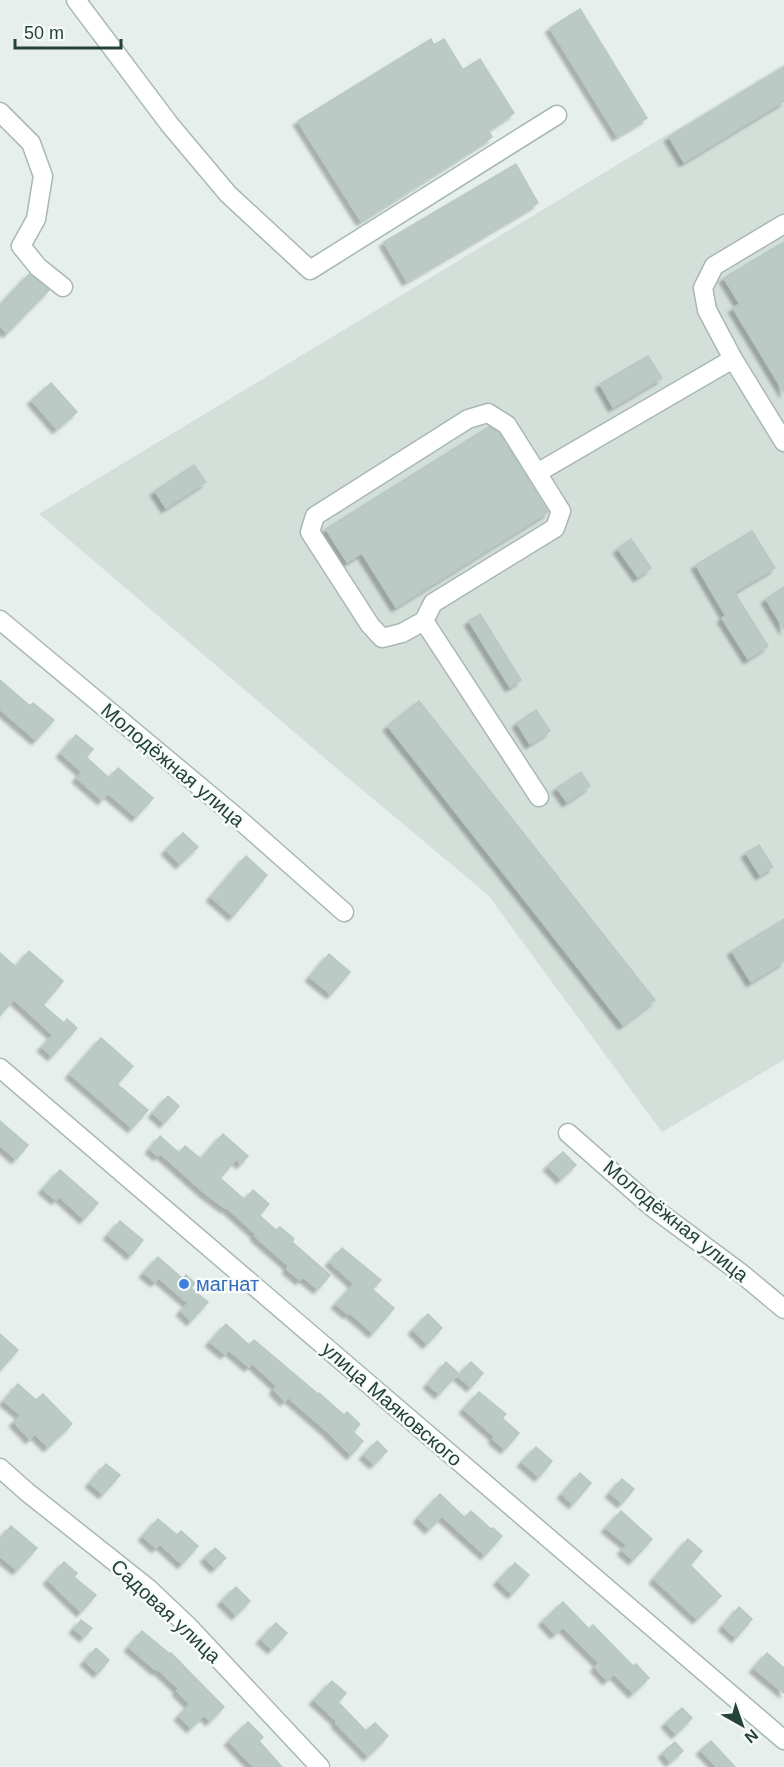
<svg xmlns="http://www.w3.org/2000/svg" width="784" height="1767" viewBox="0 0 784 1767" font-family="Arial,sans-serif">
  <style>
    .built { fill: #d4dfda }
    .building { fill: #bbcac4; stroke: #b8c9c2; stroke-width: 1.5; filter: url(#shadow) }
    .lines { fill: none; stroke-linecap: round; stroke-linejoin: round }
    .minor-casing { stroke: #a8b8b2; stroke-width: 21 }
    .minor { stroke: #fff; stroke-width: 18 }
    .shop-dot { fill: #3f7fe0; stroke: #f7fbf9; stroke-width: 2 }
    .labels { text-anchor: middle; stroke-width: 5; stroke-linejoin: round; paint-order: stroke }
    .street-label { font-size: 20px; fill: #24423a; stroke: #f7fbf9 }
    .shop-label { font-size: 20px; fill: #366cbe; stroke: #f7fbf9; text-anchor: start }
  </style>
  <defs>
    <filter id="shadow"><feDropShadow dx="-4.5" dy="4.5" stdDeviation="1.5" flood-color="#0004"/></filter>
  </defs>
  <rect width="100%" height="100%" fill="#e6efeb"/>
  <polygon class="built" points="784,64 784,1060 662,1132 488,895 335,767 39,514"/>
  <g class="building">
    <polygon points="580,9 647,118 617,136 550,28"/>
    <polygon points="431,39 434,45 444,39 463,70 480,59 514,113 488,130 492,137 361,221 298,121"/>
    <polygon points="784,67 784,101 684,162 669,137"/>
    <polygon points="516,164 538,203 407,281 384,242"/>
    <polygon points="784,242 784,392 733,308 740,304 724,278"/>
    <polygon points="29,274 49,290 7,333 0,326 0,305"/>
    <polygon points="648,356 662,378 613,407 600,384"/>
    <polygon points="51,383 77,412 57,429 32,400"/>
    <polygon points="489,427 499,433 548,512 396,607 362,553 347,562 326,529"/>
    <polygon points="194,465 206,482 166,508 155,491"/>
    <polygon points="752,531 775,568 734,592 768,646 748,659 722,618 726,616 696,565"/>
    <polygon points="631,539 651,568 638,577 618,549"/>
    <polygon points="784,587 784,629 766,599"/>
    <polygon points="480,614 521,680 510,687 469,621"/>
    <polygon points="0,680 30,706 33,703 54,720 36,740 0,709"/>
    <polygon points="419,701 655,1000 623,1025 388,726"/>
    <polygon points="536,710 550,731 530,744 517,723"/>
    <polygon points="76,735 93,749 86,757 109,778 118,768 153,798 136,817 108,793 102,800 77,778 82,772 61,753"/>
    <polygon points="581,772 590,786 567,802 557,788"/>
    <polygon points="183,833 198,847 180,864 166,850"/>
    <polygon points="759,845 773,867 760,875 746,853"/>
    <polygon points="246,856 267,875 233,916 211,897"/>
    <polygon points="784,919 784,961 751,982 732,951"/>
    <polygon points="29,951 63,981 43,1005 64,1023 67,1019 77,1028 52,1056 42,1047 53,1035 14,999 0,1015 0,953 16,967"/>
    <polygon points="329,954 350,972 331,994 310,977"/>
    <polygon points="101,1038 133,1066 117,1084 148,1110 132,1128 70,1074"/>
    <polygon points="168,1096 179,1106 164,1123 153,1113"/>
    <polygon points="0,1121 28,1145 16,1159 0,1145"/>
    <polygon points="223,1134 248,1156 241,1164 236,1159 220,1178 245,1200 253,1190 269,1204 259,1215 276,1230 280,1227 294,1239 292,1242 330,1275 318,1289 303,1277 300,1280 287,1269 289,1266 255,1236 256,1234 226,1207 225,1208 206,1194 160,1153 158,1156 150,1149 160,1136 179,1153 185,1146 201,1159"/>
    <polygon points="563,1152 576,1165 561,1179 548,1166"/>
    <polygon points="60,1170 98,1203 84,1219 59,1196 56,1200 43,1189"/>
    <polygon points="120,1221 143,1240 131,1255 108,1235"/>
    <polygon points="342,1248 381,1280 372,1289 394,1308 373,1333 349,1312 348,1314 336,1304 354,1284 330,1262"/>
    <polygon points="158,1257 183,1279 186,1275 195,1283 191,1288 208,1302 191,1321 181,1311 188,1303 159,1278 155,1282 144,1273"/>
    <polygon points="428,1314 442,1328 427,1344 413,1330"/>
    <polygon points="226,1324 249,1345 254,1340 318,1394 319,1393 344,1415 347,1412 360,1424 353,1432 363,1441 351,1455 328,1432 288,1397 285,1401 274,1390 277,1386 252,1363 249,1367 229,1350 225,1354 210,1342"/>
    <polygon points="0,1334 18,1350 0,1370"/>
    <polygon points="446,1362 458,1373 439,1394 428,1384"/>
    <polygon points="471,1362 483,1373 471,1387 458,1376"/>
    <polygon points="18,1384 36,1400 43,1394 72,1424 48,1447 35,1434 30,1439 14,1422 21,1415 4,1401"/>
    <polygon points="479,1392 506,1414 502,1418 519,1433 505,1449 493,1439 495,1437 464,1409"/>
    <polygon points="377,1441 387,1451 374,1464 364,1455"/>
    <polygon points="536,1447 552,1461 539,1477 522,1462"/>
    <polygon points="106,1464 120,1475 103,1494 90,1483"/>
    <polygon points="580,1473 591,1483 573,1504 562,1494"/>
    <polygon points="622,1479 634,1489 622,1503 610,1493"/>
    <polygon points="440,1494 465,1518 471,1511 491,1529 493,1528 502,1536 485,1555 442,1516 429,1529 418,1518"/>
    <polygon points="621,1511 652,1539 633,1560 622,1550 627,1545 606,1528"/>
    <polygon points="158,1519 177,1535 181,1531 198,1546 182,1564 160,1544 156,1548 143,1536"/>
    <polygon points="11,1526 37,1548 17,1570 0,1556 0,1539"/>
    <polygon points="688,1539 702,1551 690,1565 721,1596 697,1619 654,1579"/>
    <polygon points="215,1548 226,1558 215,1568 205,1558"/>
    <polygon points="64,1562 77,1573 74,1577 96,1595 81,1612 48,1580"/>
    <polygon points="515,1563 529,1575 512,1594 498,1581"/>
    <polygon points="236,1587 250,1601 236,1615 222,1601"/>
    <polygon points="563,1602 589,1629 593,1625 633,1666 636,1664 649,1678 633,1693 614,1674 607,1680 595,1667 599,1663 563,1627 555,1634 543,1621"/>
    <polygon points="739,1607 752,1619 736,1638 723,1626"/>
    <polygon points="81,1620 92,1628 84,1637 74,1629"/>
    <polygon points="276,1623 287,1633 272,1649 261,1639"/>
    <polygon points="142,1631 170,1654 171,1653 224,1707 210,1721 204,1715 191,1728 179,1716 190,1704 177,1691 179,1689 158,1669 156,1670 129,1647"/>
    <polygon points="96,1648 109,1660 98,1673 85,1661"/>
    <polygon points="767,1653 784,1668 784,1693 754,1668"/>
    <polygon points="332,1681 346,1693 338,1702 366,1731 375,1723 388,1736 368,1756 336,1723 337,1721 314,1700"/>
    <polygon points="682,1708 692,1718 676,1734 666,1723"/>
    <polygon points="248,1722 263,1737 259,1741 282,1767 254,1767 229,1741"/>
    <polygon points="711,1741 735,1767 717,1767 701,1750"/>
    <polygon points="675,1742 683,1751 670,1762 663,1753"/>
  </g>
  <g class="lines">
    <defs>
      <g id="minor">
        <polyline points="76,0 170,125 228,194 310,270 557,115"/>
        <polyline points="0,112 31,143 43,176 36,219 21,246 38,267 63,287"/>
        <polyline points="784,224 714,266 703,288 707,310 733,359 784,442"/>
        <polygon points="488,413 507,425 561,511 555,528 433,603 424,621 402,633 382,638 370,625 310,532 315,516 468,419"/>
        <polyline points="537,473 733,359"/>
        <polyline points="0,620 241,821 344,912"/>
        <polyline points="424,621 539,797"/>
        <polyline points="0,1068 784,1740"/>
        <polyline points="568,1133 652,1207 742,1274 784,1309"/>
        <polyline points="0,1468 27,1492 149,1589 187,1625 320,1767"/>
      </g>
    </defs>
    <use href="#minor" class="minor-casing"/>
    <use href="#minor" class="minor"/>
  </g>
  <circle class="shop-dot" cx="184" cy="1284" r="6"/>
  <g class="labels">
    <g class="street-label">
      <text transform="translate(173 765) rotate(40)" y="7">Молодёжная улица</text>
      <text transform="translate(676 1221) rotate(39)" y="7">Молодёжная улица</text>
      <text transform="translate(392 1404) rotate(41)" y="7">улица Маяковского</text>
      <text transform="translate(166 1611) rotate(43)" y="7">Садовая улица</text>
    </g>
    <g class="shop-label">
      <text x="196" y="1291">магнат</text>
    </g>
  </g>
  <g transform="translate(742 1725) rotate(140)" stroke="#f7fbf9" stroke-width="4.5" paint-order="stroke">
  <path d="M0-4.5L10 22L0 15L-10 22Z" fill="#24423a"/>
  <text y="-9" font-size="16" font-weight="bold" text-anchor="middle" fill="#24423a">N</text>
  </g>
  <path d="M15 39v9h106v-9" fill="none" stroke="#24423a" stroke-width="3"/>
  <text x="24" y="39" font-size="18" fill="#24423a" stroke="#f7fbf9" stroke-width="4.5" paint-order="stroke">50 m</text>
</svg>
